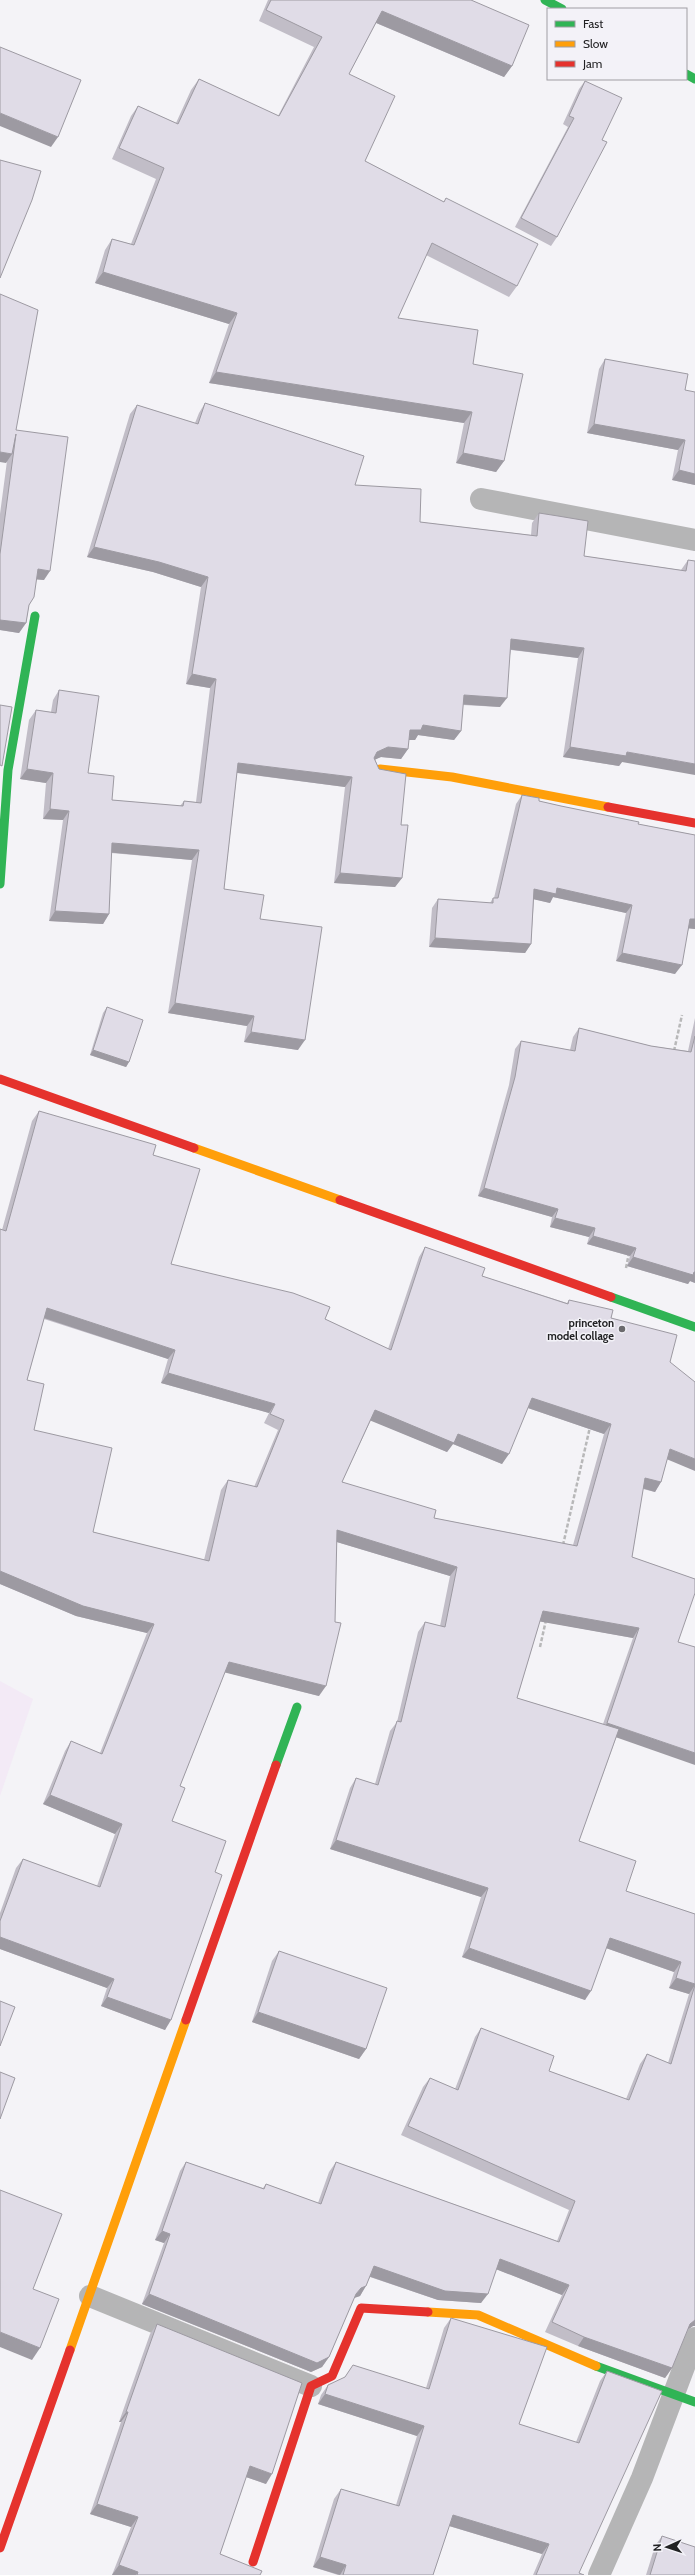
<svg xmlns="http://www.w3.org/2000/svg" width="695" height="2575" viewBox="0 0 695 2575" font-family="Cabin,sans-serif">
  <style>
    .industrial { fill: #f3eaf6 }
    .lines { fill: none; stroke-linecap: round; stroke-linejoin: round }
    .path { stroke: #b8b8b9; stroke-width: 2.5; stroke-dasharray: 4 2; stroke-linecap: butt }
    .street { stroke: #b5b5b6; stroke-width: 22 }
    .fast { stroke: #30b455; stroke-width: 9 }
    .slow { stroke: #ff9f0a; stroke-width: 9 }
    .jam { stroke: #e5322d; stroke-width: 9 }
    .wall { fill: #c1bdc7; fill-rule: evenodd }
    .shaded-wall { fill: #9d9aa2 }
    .building { fill: #e0dce7; stroke: #9d9aa2; fill-rule: evenodd }
    .poi-dot { fill: #6b6a6d; stroke: #f3f2f8; stroke-width: 1.5 }
    .labels { text-anchor: middle; stroke-width: 3; stroke-linejoin: round; paint-order: stroke }
    .poi-label { font-size: 11px; font-weight: bold; fill: #212123; stroke: #f3f2f8; text-anchor: end }
  </style>
  <rect width="100%" height="100%" fill="#f4f3f7"/>
  <polygon class="industrial" points="0,1681 33,1699 0,1796"/>
  <g class="lines">
    <g class="path">
      <polyline points="674,1051 682,1015"/>
      <polyline points="626,1268 629,1253"/>
      <polyline points="563,1545 590,1427"/>
      <polyline points="540,1647 546,1620"/>
    </g>
    <g class="street">
      <polyline points="481,499 695,540"/>
      <polyline points="90,2296 311,2386"/>
      <polyline points="599,2575 642,2478 695,2338"/>
    </g>
    <g class="fast">
      <polyline points="545,0 562,9"/>
      <polyline points="686,74 695,79"/>
      <polyline points="0,884 8,770 35,616"/>
      <polyline points="611,1297 695,1327"/>
      <polyline points="276,1765 297,1707"/>
      <polyline points="596,2366 695,2402"/>
    </g>
    <g class="slow">
      <polyline points="380,769 452,777 608,807"/>
      <polyline points="194,1148 340,1200"/>
      <polyline points="428,2312 478,2315 596,2366"/>
      <polyline points="70,2350 186,2020"/>
    </g>
    <g class="jam">
      <polyline points="608,807 695,823"/>
      <polyline points="0,1079 194,1148"/>
      <polyline points="340,1200 611,1297"/>
      <polyline points="186,2020 276,1765"/>
      <polyline points="0,2548 70,2350"/>
      <polyline points="253,2562 311,2386 332,2376 361,2308 428,2312"/>
    </g>
  </g>
  <g class="wall">
    <polygon points="268,0 471,0 512,66 504,77 376,23 349,74 365,161 444,202 446,198 517,286 509,297 426,255 398,318 473,364 504,461 496,472 456,463 464,423 209,383 229,324 95,283 105,250 112,239 131,244 156,179 112,159 131,116 138,106 176,123 191,90 199,79 278,116 314,47 259,21"/>
    <polygon points="585,81 602,140 557,237 551,246 515,227 568,127 563,124 579,89"/>
    <polygon points="605,359 685,390 695,485 672,480 678,450 587,433 599,369"/>
    <polygon points="205,403 355,485 420,522 531,535 532,523 539,513 584,556 681,570 688,560 695,561 622,762 619,766 563,757 578,658 511,650 500,707 463,705 461,731 454,740 418,735 415,740 409,740 408,749 401,759 381,757 375,759 401,825 402,878 395,887 334,883 345,787 237,773 224,889 260,919 298,1050 244,1042 247,1026 168,1013 192,860 111,853 109,914 103,924 49,921 63,820 43,819 46,783 20,779 29,720 36,710 51,712 53,700 59,690 88,773 112,800 180,806 184,801 196,802 210,688 186,684 201,587 153,572 87,557 130,414 137,405 195,423 199,413"/>
    <polygon points="16,430 44,580 36,579 29,605 26,623 19,633 0,630 0,514 7,461 6,463"/>
    <polygon points="522,795 539,801 638,824 695,835 695,929 689,928 675,974 616,961 626,913 553,897 550,903 534,899 531,944 525,953 429,947 432,908 438,899 490,903 493,898 494,898 516,804"/>
    <polygon points="107,1007 129,1062 126,1067 90,1055 103,1013"/>
    <polygon points="695,1018 695,1283 690,1281 688,1284 627,1266 630,1256 587,1244 589,1237 550,1227 552,1217 478,1196 509,1085 515,1049 521,1041 570,1050 573,1037 579,1028 651,1046 688,1051"/>
    <path d="M39,1111L153,1155L171,1264L325,1319L388,1349L419,1257L425,1247L482,1276L567,1303L569,1300L611,1318L670,1362L667,1460L661,1482L655,1492L643,1489L632,1557L695,1579L616,1738L579,1841L626,1891L695,1914V2326H693L688,2330L672,2368L665,2378L578,2346L545,2332L562,2295L496,2269L481,2303L438,2300L370,2277L360,2296L354,2298L329,2357L322,2367L311,2372L142,2304L164,2243L155,2240L180,2171L186,2162L263,2188L266,2184L318,2203L329,2172L336,2162L557,2241L569,2210L401,2135L423,2087L430,2078L455,2089L475,2037L481,2028L549,2071L626,2099L640,2064L647,2054L668,2063L689,1994L669,1988L674,1972L606,1948L585,2000L462,1957L481,1897L330,1849L350,1788L356,1778L375,1784L390,1731L397,1722L418,1632L425,1622L440,1626L450,1576L337,1542L319,1696L225,1672L180,1786L172,1821L215,1872L165,2030L101,2006L107,1988L0,1949V1913L16,1868L23,1859L97,1886L115,1834L43,1804L65,1751L71,1741L100,1753L147,1633L76,1616L0,1584L2,1230L32,1121ZM44,1319L168,1359L161,1383L269,1413L264,1423L278,1430L254,1487L228,1480L221,1490L204,1560L93,1532L34,1430L27,1380ZM528,1408L604,1434L573,1545L434,1518L342,1482L371,1420L447,1452L453,1444L502,1464ZM540,1621L633,1638L603,1724L517,1698Z"/>
    <polygon points="279,1951 366,2049 359,2059 252,2022 272,1961"/>
    <polygon points="451,2318 519,2424 576,2442 600,2381 607,2371 579,2573 584,2575 533,2575 542,2554 449,2526 433,2575 338,2575 313,2567 334,2499 341,2489 396,2505 417,2436 318,2404 321,2395 328,2385 426,2388 444,2328"/>
    <polygon points="157,2324 266,2484 246,2477 220,2554 260,2575 112,2575 131,2527 90,2514 121,2422 119,2422 150,2334"/>
    <polygon points="662,2536 695,2575 646,2575 655,2546"/>
  </g>
  <g class="shaded-wall">
    <polygon points="382,11 512,66 504,77 374,22"/>
    <polygon points="0,113 58,137 51,147 0,126"/>
    <polygon points="103,272 237,313 229,324 95,283"/>
    <polygon points="216,372 472,412 464,423 209,383"/>
    <polygon points="594,424 685,440 678,450 587,433"/>
    <polygon points="0,452 12,454 6,463 0,462"/>
    <polygon points="463,453 504,461 496,472 456,463"/>
    <polygon points="679,470 695,474 695,485 672,480"/>
    <polygon points="94,547 159,562 208,577 201,587 153,572 87,557"/>
    <polygon points="38,569 50,571 44,580 31,579"/>
    <polygon points="0,620 26,623 19,633 0,630"/>
    <polygon points="511,639 584,648 578,658 505,649"/>
    <polygon points="192,674 216,679 210,688 186,684"/>
    <polygon points="464,695 507,698 500,707 457,704"/>
    <polygon points="423,725 461,731 454,740 418,735 415,740 403,740 410,730"/>
    <polygon points="388,747 408,749 401,759 381,757 370,762 377,752"/>
    <polygon points="570,747 627,752 695,764 695,775 622,762 619,766 563,757"/>
    <polygon points="238,763 352,777 345,787 231,772"/>
    <polygon points="27,769 53,773 46,783 20,779"/>
    <polygon points="50,809 69,811 63,820 43,819"/>
    <polygon points="112,843 199,850 192,860 105,852"/>
    <polygon points="340,873 402,878 395,887 334,883"/>
    <polygon points="557,888 632,905 626,913 553,897 550,903 528,898 534,889"/>
    <polygon points="55,911 109,914 103,924 49,921"/>
    <polygon points="690,919 695,919 695,929 684,928"/>
    <polygon points="435,938 531,944 525,953 429,947"/>
    <polygon points="622,953 682,965 675,974 616,961"/>
    <polygon points="175,1003 254,1016 247,1026 168,1013"/>
    <polygon points="251,1032 305,1040 298,1050 244,1042"/>
    <polygon points="93,1050 129,1062 126,1067 90,1055"/>
    <polygon points="484,1188 558,1209 552,1217 478,1196"/>
    <polygon points="555,1218 595,1228 589,1237 550,1227"/>
    <polygon points="593,1236 636,1248 630,1256 587,1244"/>
    <polygon points="633,1257 695,1272 695,1283 690,1281 688,1284 627,1266"/>
    <polygon points="47,1308 175,1350 168,1359 41,1317"/>
    <polygon points="168,1373 275,1404 269,1413 161,1383"/>
    <polygon points="532,1398 611,1424 604,1434 525,1407"/>
    <polygon points="375,1410 458,1434 509,1454 502,1464 453,1444 447,1452 369,1420"/>
    <polygon points="670,1449 695,1459 695,1471 664,1458"/>
    <polygon points="645,1478 661,1482 655,1492 638,1487"/>
    <polygon points="337,1530 457,1567 450,1576 330,1540"/>
    <polygon points="0,1571 154,1624 147,1633 76,1616 0,1584"/>
    <polygon points="543,1611 639,1628 633,1638 537,1621"/>
    <polygon points="229,1662 326,1686 319,1696 223,1672"/>
    <polygon points="607,1723 695,1753 695,1765 601,1732"/>
    <polygon points="50,1795 122,1824 115,1834 43,1804"/>
    <polygon points="336,1840 488,1888 481,1897 330,1849"/>
    <polygon points="0,1937 114,1979 107,1988 0,1949"/>
    <polygon points="610,1938 681,1962 674,1972 603,1947"/>
    <polygon points="469,1948 591,1991 585,2000 462,1957"/>
    <polygon points="676,1978 695,1984 695,1985 689,1994 669,1988"/>
    <polygon points="107,1997 171,2020 165,2030 101,2006"/>
    <polygon points="258,2012 366,2049 359,2059 252,2022"/>
    <polygon points="162,2231 170,2234 164,2243 155,2240"/>
    <polygon points="500,2259 569,2285 562,2295 493,2268"/>
    <polygon points="374,2266 488,2294 481,2303 438,2300 368,2276"/>
    <polygon points="366,2286 360,2296 354,2298 356,2294 361,2288"/>
    <polygon points="149,2294 329,2357 322,2367 311,2372 142,2304"/>
    <polygon points="695,2320 695,2326 693,2326 683,2333 690,2324"/>
    <polygon points="0,2332 40,2348 32,2360 0,2347"/>
    <polygon points="584,2337 672,2368 665,2378 578,2346"/>
    <polygon points="325,2394 424,2426 417,2436 318,2404"/>
    <polygon points="126,2412 128,2412 121,2422 119,2422"/>
    <polygon points="250,2466 272,2474 266,2484 243,2476"/>
    <polygon points="97,2504 138,2517 131,2527 90,2514"/>
    <polygon points="453,2515 549,2544 542,2554 446,2525"/>
    <polygon points="320,2557 346,2565 340,2575 313,2567"/>
    <polygon points="119,2565 138,2572 136,2575 112,2575"/>
  </g>
  <g class="building">
    <polygon points="271,0 471,0 529,25 512,66 382,11 349,74 395,96 365,161 444,202 446,198 538,244 517,286 432,243 398,318 478,330 473,364 523,374 504,461 463,453 472,412 216,372 237,313 103,272 112,239 134,245 164,168 119,148 138,106 178,124 199,79 279,116 322,37 266,10"/>
    <polygon points="0,47 81,80 58,137 0,113"/>
    <polygon points="585,81 622,98 602,140 607,142 557,237 521,218 574,118 569,116"/>
    <polygon points="0,160 41,171 32,200 0,278"/>
    <polygon points="0,294 38,310 16,430 68,437 50,571 38,569 34,597 29,605 26,623 0,620 0,554 16,434 12,454 0,452"/>
    <polygon points="605,359 688,374 685,390 695,392 695,474 679,470 685,440 594,424"/>
    <polygon points="205,403 364,456 355,485 421,489 420,522 537,536 539,513 558,516 588,521 584,556 686,571 688,560 695,561 695,764 627,752 626,756 570,747 584,648 511,639 507,698 464,695 461,731 423,725 421,730 410,730 408,749 388,747 377,752 374,758 379,769 406,774 401,825 408,825 402,878 340,873 352,777 238,763 224,889 264,895 260,919 322,927 305,1040 251,1032 254,1016 175,1003 199,850 112,843 109,914 55,911 69,811 50,809 53,773 27,769 36,710 56,713 59,690 99,696 88,773 114,776 112,800 183,806 184,801 201,803 216,679 192,674 208,577 159,562 94,547 137,405 198,424"/>
    <polygon points="0,705 12,707 2,766 0,765"/>
    <polygon points="522,795 539,798 539,801 561,806 639,822 638,824 695,835 695,919 690,919 682,965 622,953 632,905 557,888 556,894 534,889 531,944 435,938 438,899 493,903 493,898 498,898"/>
    <polygon points="107,1007 143,1020 129,1062 93,1050"/>
    <polygon points="579,1028 651,1046 691,1052 695,1036 695,1272 694,1272 693,1275 633,1257 636,1248 593,1236 595,1228 555,1218 558,1209 484,1188 515,1077 521,1041 575,1051"/>
    <path d="M39,1111L156,1145L153,1155L200,1169L171,1264L293,1293L330,1307L325,1319L391,1350L425,1247L485,1268L482,1276L568,1304L569,1300L613,1310L611,1318L677,1335L670,1362L695,1382V1459L670,1449L661,1482L645,1478L632,1557L695,1579V1593L678,1642L695,1647V1753L607,1723L639,1628L543,1611L517,1698L619,1729L579,1841L636,1861L626,1891L695,1914V1984L676,1978L681,1962L610,1938L591,1991L469,1948L488,1888L336,1840L356,1778L378,1785L397,1721L401,1722L425,1622L445,1627L457,1567L337,1530L335,1622L341,1623L326,1686L229,1662L180,1786L185,1788L172,1821L226,1841L215,1872L222,1875L171,2020L107,1997L114,1979L0,1937V1921L23,1859L100,1887L122,1824L50,1795L71,1741L102,1754L154,1624L83,1606L0,1571V1229L6,1231ZM47,1308L175,1350L168,1373L275,1404L270,1414L284,1420L257,1487L228,1480L209,1561L93,1532L112,1448L34,1430L44,1384L27,1380ZM532,1398L611,1424L577,1546L434,1518L436,1510L342,1482L375,1410L454,1443L458,1434L509,1454Z"/>
    <polygon points="279,1951 387,1988 366,2049 258,2012"/>
    <polygon points="695,1985 695,2320 690,2324 672,2368 584,2337 552,2322 569,2285 500,2259 488,2294 445,2291 374,2266 366,2286 361,2288 356,2294 329,2357 317,2363 149,2294 170,2234 162,2231 186,2162 264,2189 266,2184 321,2204 336,2162 559,2242 575,2201 408,2126 430,2078 458,2090 481,2028 554,2056 549,2071 629,2100 647,2054 671,2064"/>
    <polygon points="0,2001 15,2007 0,2046"/>
    <polygon points="0,2072 15,2078 0,2119"/>
    <polygon points="0,2190 62,2214 33,2289 59,2299 40,2348 0,2332"/>
    <polygon points="451,2318 547,2347 519,2424 579,2443 607,2371 662,2391 579,2573 584,2575 536,2575 549,2544 453,2515 433,2575 343,2575 346,2565 320,2557 341,2489 399,2506 424,2426 325,2394 328,2385 345,2377 353,2365 429,2389"/>
    <polygon points="157,2324 302,2383 272,2474 250,2466 220,2554 262,2571 260,2575 137,2575 138,2572 119,2565 138,2517 97,2504 128,2412 126,2412"/>
    <polygon points="662,2536 695,2547 695,2575 650,2575"/>
  </g>
  <circle class="poi-dot" cx="622" cy="1329" r="4"/>
  <g class="labels">
    <g class="poi-label">
      <text x="614" y="1327">princeton<tspan x="614" dy="13">model collage</tspan></text>
    </g>
  </g>
  <rect x="547" y="8" width="140" height="72" fill="#f3f2f8" stroke="#9f9ea3"/>
  <rect x="555" y="21" width="20" height="6" fill="#30b455" stroke="#9f9ea3"/>
  <text x="583" y="28" font-size="12" fill="#212123">Fast</text>
  <rect x="555" y="41" width="20" height="6" fill="#ff9f0a" stroke="#9f9ea3"/>
  <text x="583" y="48" font-size="12" fill="#212123">Slow</text>
  <rect x="555" y="61" width="20" height="6" fill="#e5322d" stroke="#9f9ea3"/>
  <text x="583" y="68" font-size="12" fill="#212123">Jam</text>
  <g transform="translate(667 2547) rotate(267)" stroke="#f3f2f8" stroke-width="3" paint-order="stroke">
  <path d="M0-3L7 15L0 10L-7 15Z" fill="#212123"/>
  <text y="-6" font-size="11" font-weight="bold" text-anchor="middle" fill="#212123">N</text>
  </g>
</svg>
